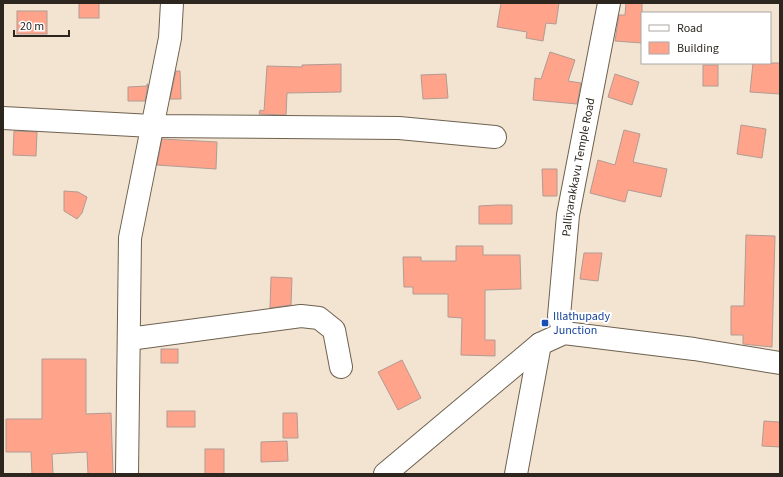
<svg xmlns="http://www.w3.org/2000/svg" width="783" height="477" viewBox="0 0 783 477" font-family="'Source Sans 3',sans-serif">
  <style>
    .building { fill: #ffa38b; stroke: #b29a93 }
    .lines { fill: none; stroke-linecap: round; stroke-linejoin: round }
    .minor-casing { stroke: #6e6150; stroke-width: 24 }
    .tertiary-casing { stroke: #6e6150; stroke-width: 24 }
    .secondary-casing { stroke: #6e6150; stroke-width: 24 }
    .minor { stroke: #fff; stroke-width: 22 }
    .tertiary { stroke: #fff; stroke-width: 22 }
    .secondary { stroke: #fff; stroke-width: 22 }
    .transit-dot { fill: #1a4fb4; stroke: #fff; stroke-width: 1.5 }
    .labels { text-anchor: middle; stroke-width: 4; stroke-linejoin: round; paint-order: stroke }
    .street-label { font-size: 12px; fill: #2c261f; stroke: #fff }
    .transit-label { font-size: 12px; fill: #164399; stroke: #fff; text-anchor: start }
  </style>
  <rect width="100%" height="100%" fill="#f3e4d1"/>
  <g class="building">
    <rect x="79" y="3" width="20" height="15"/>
    <polygon points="501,3 559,3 556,24 546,23 543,41 526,38 527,32 497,27"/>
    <polygon points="626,3 642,3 642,43 615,41 619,15 625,15"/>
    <rect x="17" y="11" width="30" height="23"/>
    <polygon points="550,52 575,60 568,81 581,83 577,104 533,100 535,78 541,79"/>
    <polygon points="753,63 780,63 780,94 750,92"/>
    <polygon points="341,64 341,92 287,93 286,115 259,114 260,110 264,111 267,66 302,67 302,65"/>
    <rect x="703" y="65" width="15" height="21"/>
    <polygon points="176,71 180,71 181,99 170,99"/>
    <polygon points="446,74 448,98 423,99 421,75"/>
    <polygon points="615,74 639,82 632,105 608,97"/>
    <polygon points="147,84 148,84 145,101 128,101 128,87 147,86"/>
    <polygon points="741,125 766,129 762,158 737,154"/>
    <polygon points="624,130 640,134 633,162 667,169 661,197 628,190 625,202 590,193 598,160 615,165"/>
    <polygon points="14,131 37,132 36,156 13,155"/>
    <polygon points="162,139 217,142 216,169 157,165"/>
    <polygon points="542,169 557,169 557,196 543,196"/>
    <polygon points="64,191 78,192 87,197 82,213 77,219 64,211"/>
    <polygon points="497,205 512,205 512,224 479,224 479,206"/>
    <polygon points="746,235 775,236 772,347 743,344 743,335 731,335 731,306 744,306"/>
    <polygon points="456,246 483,246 483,255 520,255 521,289 485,290 485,340 495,340 495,356 461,355 462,318 448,317 448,294 413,294 413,287 404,287 403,257 421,257 421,261 456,261"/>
    <polygon points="584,253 602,253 598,281 580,279"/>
    <polygon points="271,277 292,278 291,305 270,308"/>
    <rect x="161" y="349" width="17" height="14"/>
    <polygon points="42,359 86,359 86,414 111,413 113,474 88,474 87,452 52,454 53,474 32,474 31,452 6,452 6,419 42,419"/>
    <polygon points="402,360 421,398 398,410 378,372"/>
    <rect x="167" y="411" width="28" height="16"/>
    <polygon points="283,413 297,413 298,438 283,438"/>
    <polygon points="764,421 780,422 780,447 762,446"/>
    <polygon points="287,441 288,461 261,462 261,442"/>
    <rect x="205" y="449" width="19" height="25"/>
  </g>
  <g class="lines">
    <defs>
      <g id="minor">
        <polyline points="3,118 152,126 399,128 495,137"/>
        <polyline points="129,339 301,316 319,318 334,330 341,367"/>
        <polyline points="127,474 130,238 170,38 172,3"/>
        <polyline points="516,474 540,344"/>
      </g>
      <g id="tertiary">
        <path id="s1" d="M564,333L559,316L568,215L609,3"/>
      </g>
      <polyline id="secondary" points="385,474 540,344 564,333 694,349 780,363"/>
    </defs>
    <use href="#minor" class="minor-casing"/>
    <use href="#tertiary" class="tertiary-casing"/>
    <use href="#secondary" class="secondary-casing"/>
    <use href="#minor" class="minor"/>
    <use href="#tertiary" class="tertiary"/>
    <use href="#secondary" class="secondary"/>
  </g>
  <rect class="transit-dot" x="541" y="319" width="8" height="8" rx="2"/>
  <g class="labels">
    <g class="street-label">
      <text dy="4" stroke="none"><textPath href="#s1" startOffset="168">Palliyarakkavu Temple Road</textPath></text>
    </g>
    <g class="transit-label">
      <text x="553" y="320">Illathupady<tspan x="553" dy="14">Junction</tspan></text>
    </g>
  </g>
  <rect width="783" height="477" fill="none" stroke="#2c261f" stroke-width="8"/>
  <rect x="641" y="12" width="130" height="52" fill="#ffffff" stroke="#aba8a5"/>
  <rect x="649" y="25" width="20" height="6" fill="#ffffff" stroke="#aba8a5"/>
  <text x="677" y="32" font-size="12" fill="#2c261f">Road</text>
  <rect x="649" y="42" width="20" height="12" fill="#ffa38b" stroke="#aba8a5"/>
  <text x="677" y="52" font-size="12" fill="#2c261f">Building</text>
  <path d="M14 30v6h55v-6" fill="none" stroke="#2c261f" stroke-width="2"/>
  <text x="20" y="30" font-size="12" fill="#2c261f" stroke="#ffffff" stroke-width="3" paint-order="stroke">20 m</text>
</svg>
